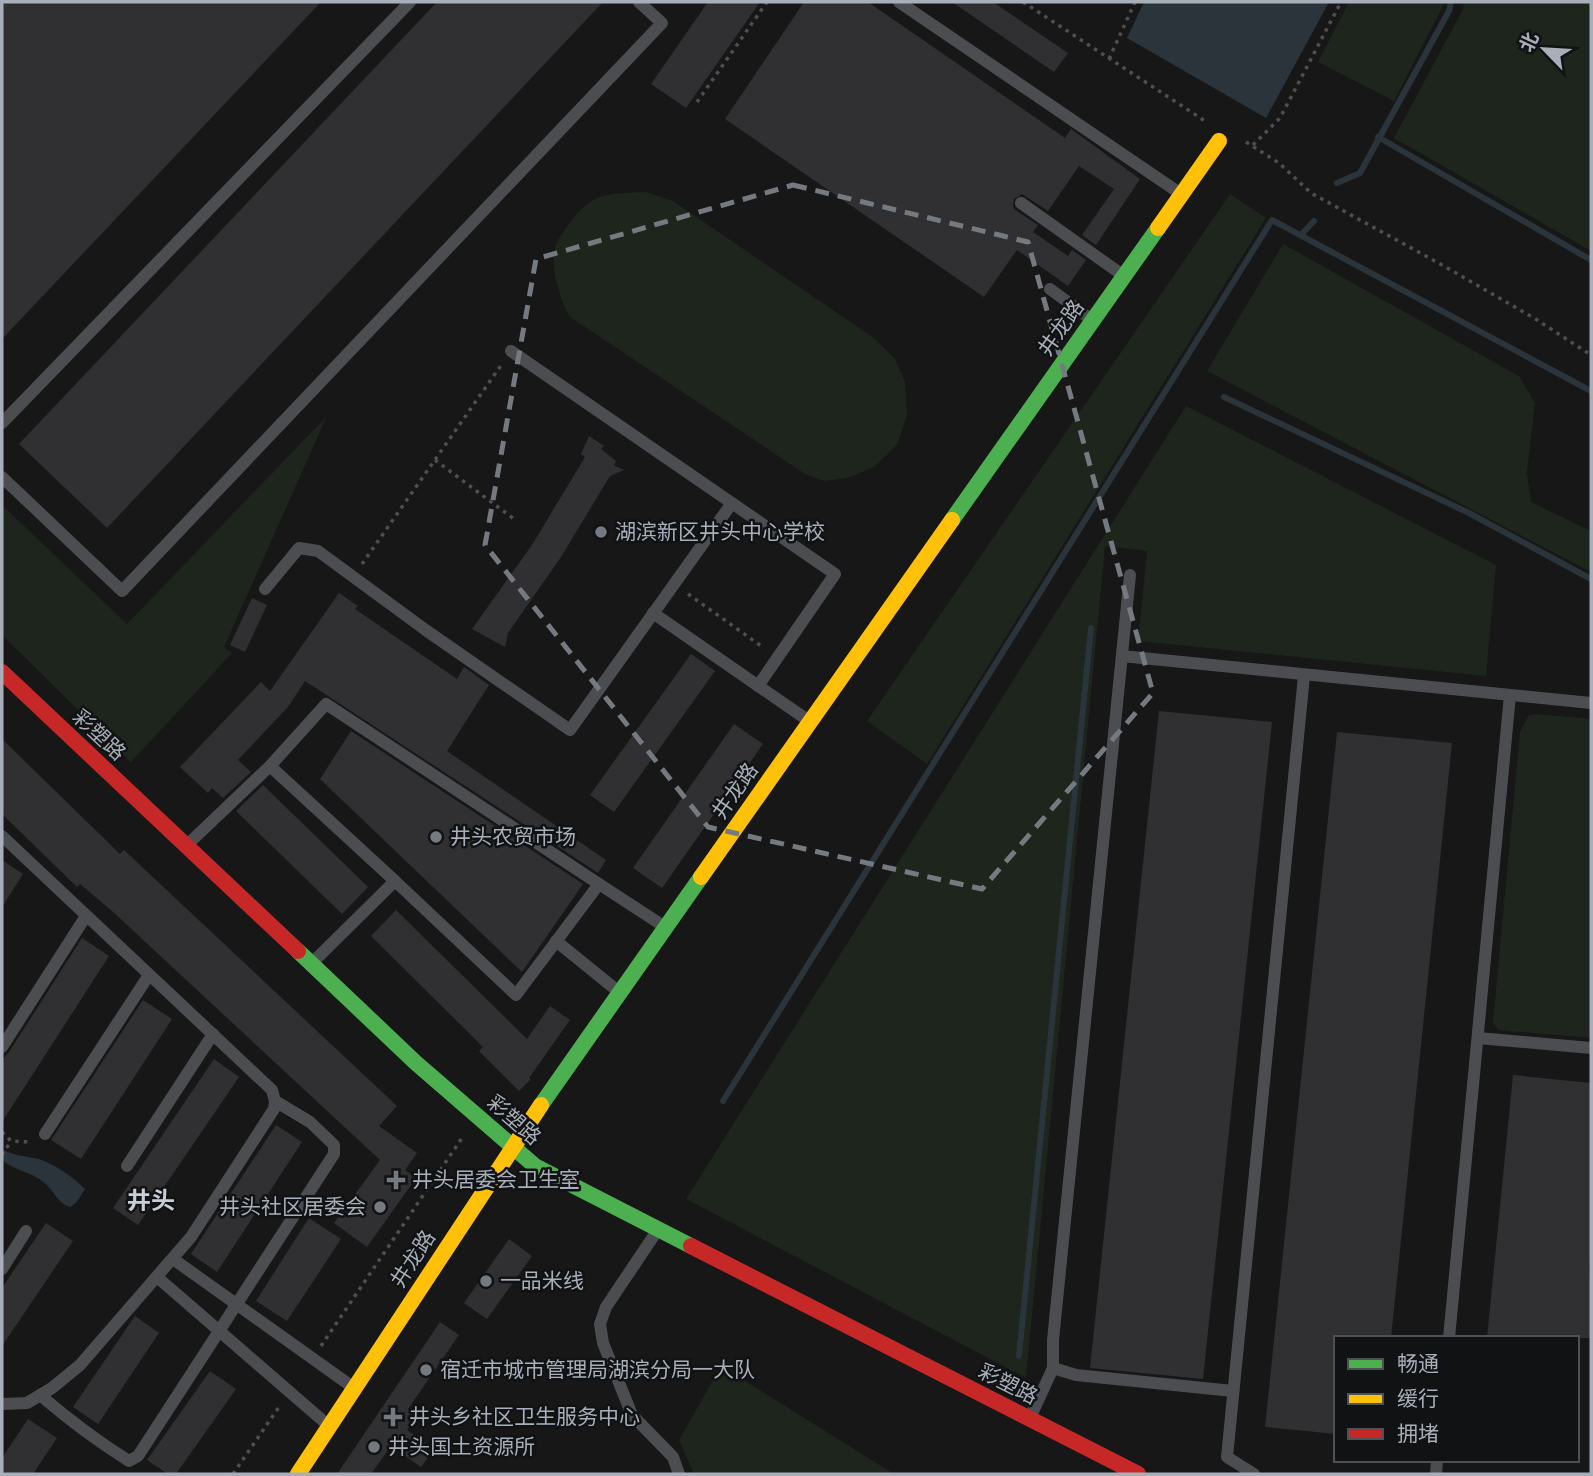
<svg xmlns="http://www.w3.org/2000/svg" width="1593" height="1476" viewBox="0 0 1593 1476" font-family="Barlow,'Noto Sans SC',sans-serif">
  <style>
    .green { fill: #1d251d }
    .water { fill: #2a343a }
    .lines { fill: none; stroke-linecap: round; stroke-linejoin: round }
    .stream { stroke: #2a343a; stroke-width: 6 }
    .building { fill: #303032 }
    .path { stroke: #4d4f52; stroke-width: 3.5; stroke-dasharray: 3.5 5; stroke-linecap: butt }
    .lane { stroke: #4b4d51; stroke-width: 12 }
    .fast { stroke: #4caf50; stroke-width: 16 }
    .slow { stroke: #ffc107; stroke-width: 16 }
    .jam { stroke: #c62828; stroke-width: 16 }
    .marked { fill: none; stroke: #757a81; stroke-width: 5; stroke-dasharray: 14 9; stroke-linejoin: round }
    .poi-dot { fill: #757a81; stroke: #111214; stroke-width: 2.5 }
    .labels { text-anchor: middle; stroke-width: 5; stroke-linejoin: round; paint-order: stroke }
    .street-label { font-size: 21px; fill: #a8afb9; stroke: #111214 }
    .poi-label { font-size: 21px; fill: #a8afb9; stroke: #111214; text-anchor: start }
    .quarter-label { font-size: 24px; font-weight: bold; fill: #c9cdd5; stroke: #111214 }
  </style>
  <rect width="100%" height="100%" fill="#171718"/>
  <g class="green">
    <polygon points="1349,2 1445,2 1394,101 1318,62"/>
    <polygon points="1464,2 1591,2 1591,251 1394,138 1463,9"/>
    <path d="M646,192L673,201L874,338L895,359L905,382L907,416L897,445L874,467L848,478L824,481L805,474L570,317C560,300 550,268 555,248C558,238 566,228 572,220C578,212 588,202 597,198C613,192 630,193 646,192Z"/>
    <polygon points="1230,194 1266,218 927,764 867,721"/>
    <polygon points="1283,244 1519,376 1535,403 1527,472 1531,502 1591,531 1591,572 1207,371"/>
    <polygon points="1186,406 1496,565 1486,676 1138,641 1147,551 1105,546 1026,1378 686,1199"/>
    <polygon points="327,416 224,647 232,653 131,762 2,635 2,505 127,624"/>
    <polygon points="1536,714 1591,719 1591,1038 1498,1030 1493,1022 1520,732 1529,715"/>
    <polygon points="721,1366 894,1474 694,1474 679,1440"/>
  </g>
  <g class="water">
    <polygon points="1144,2 1329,2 1266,118 1127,38"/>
    <path d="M2,1149C13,1156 26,1156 39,1159C56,1165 72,1176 85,1189L76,1203L70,1207C59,1204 54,1192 46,1184C33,1172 15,1171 2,1160Z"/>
  </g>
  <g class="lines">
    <g class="stream">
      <polyline points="1378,137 1591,260"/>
      <polyline points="1337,183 1360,173 1449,11 1451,2"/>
      <polyline points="1301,235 1314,221"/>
      <polyline points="1224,397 1469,513 1591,579"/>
      <polyline points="723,1101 1272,220 1591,391"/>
      <polyline points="1019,1356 1091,628"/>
    </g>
  </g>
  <g class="building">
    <polygon points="2,2 321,2 2,339"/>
    <polygon points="437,2 603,2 107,528 19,444"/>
    <polygon points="708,2 760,2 686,108 651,84"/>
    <polygon points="804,2 868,2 1065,138 1071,129 1140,179 1096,245 1082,235 1114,189 1079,166 1048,211 1022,194 1014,199 1013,206 1015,210 1038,225 1033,232 1068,256 1072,250 1086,260 1068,286 1017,250 984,297 725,119"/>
    <polygon points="952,2 993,2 1068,53 1054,72"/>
    <polygon points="589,436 604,446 601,449 616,461 614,465 624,470 610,476 561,557 508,633 505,647 472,629 532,545 585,457 581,454"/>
    <polygon points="339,593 358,606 355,609 457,679 464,667 489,685 447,751 606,860 598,873 305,681 288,707 238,760 251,772 223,798 212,788 208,793 180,767 261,682 270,691"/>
    <polygon points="252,598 267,605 245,652 230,645"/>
    <polygon points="691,654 715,671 614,812 590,795"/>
    <polygon points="1159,711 1272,722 1203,1379 1090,1368"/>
    <polygon points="734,724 763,744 662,888 633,868"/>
    <polygon points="351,731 583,884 522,972 320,779"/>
    <polygon points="1337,732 1452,743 1391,1338 1336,1338 1336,1434 1265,1427"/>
    <polygon points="2,739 120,854 124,850 397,1106 379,1126 417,1153 405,1170 416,1178 367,1247 334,1223 380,1160 112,911 80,884 77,887 2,814"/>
    <polygon points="263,785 368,887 342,914 236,811"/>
    <polygon points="2,860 23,874 2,907"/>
    <polygon points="396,910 527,1039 550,1006 570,1020 529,1078 531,1079 519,1091 479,1051 483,1047 371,936"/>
    <polygon points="82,938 109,956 2,1122 2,1060 9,1052"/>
    <polygon points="143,1000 172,1019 81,1159 51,1140"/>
    <polygon points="214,1059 239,1077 138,1225 113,1208"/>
    <polygon points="1513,1075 1591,1083 1591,1251 1589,1273 1591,1274 1591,1338 1487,1338"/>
    <polygon points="276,1125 302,1142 217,1272 191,1254"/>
    <polygon points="309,1218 341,1239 287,1321 256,1301"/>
    <polygon points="46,1223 73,1241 2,1346 2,1288"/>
    <polygon points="509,1239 532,1256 487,1319 464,1303"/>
    <polygon points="135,1316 159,1333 98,1424 73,1407"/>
    <polygon points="440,1322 459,1335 408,1409 418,1415 407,1430 434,1449 421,1467 391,1446 371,1474 337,1474"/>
    <polygon points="210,1371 236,1389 176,1474 168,1474 147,1460"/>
    <polygon points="28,1419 57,1438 33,1474 2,1474 2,1458"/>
  </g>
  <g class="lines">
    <g class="path">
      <polyline points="1023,2 1205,121"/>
      <polyline points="1109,59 1135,2"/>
      <polyline points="697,102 767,2"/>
      <polyline points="1246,142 1279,163 1311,193 1444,266 1534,318 1591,355"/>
      <polyline points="1253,145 1280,118 1341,2"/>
      <polyline points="435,460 514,519"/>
      <polyline points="362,564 502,364"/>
      <polyline points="688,594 764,648"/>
      <polyline points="2,1132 11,1141 31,1142"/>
      <polyline points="2,1155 11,1141"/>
      <polyline points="321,1346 462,1138"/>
      <polyline points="233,1474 281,1404"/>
    </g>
    <g class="lane">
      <polyline points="899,2 1181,194"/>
      <polyline points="1021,203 1124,276"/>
      <polyline points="1050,289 1092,320"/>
      <polyline points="511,351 835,574 758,686"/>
      <polyline points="2,423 410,2"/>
      <polyline points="2,477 122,591 662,23 639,2"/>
      <polyline points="265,589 299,548 318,551 427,631 570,730 732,503"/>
      <polyline points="653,613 809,721"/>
      <polyline points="1122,656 1591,703"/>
      <polyline points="2,836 272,1090 275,1101 274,1109 191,1237 80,1365 52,1388 27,1403 2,1404"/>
      <polyline points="187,845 270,766"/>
      <polyline points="599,884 665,927"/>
      <polyline points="556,941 619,992"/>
      <polyline points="312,963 395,881 516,995 599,884 326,704 270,766 395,881"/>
      <polyline points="1478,1038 1591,1048"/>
      <polyline points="2,1047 86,916"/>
      <polyline points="45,1134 149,975"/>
      <polyline points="127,1166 213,1034"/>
      <polyline points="657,1231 606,1307 600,1324 603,1343 632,1415 673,1457 679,1474"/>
      <polyline points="173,1259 354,1388"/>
      <polyline points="2,1269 26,1231"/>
      <polyline points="157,1277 329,1426"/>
      <polyline points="1449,1338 1510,695"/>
      <polyline points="1053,1368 1076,1375 1233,1391"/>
      <path d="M40,1395C68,1419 97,1441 129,1461L138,1456L334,1154V1145L310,1122L275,1101"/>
      <polyline points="1030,1418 1053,1368 1053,1340 1130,575"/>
      <polyline points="1254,1474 1227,1457 1304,676"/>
      <polyline points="1436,1474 1437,1460"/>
    </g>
    <g class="fast">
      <polyline points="952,520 1158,228"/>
      <polyline points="298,951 416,1063 535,1166 691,1246"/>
      <polyline points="541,1105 701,877"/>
    </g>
    <g class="slow">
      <polyline points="1158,228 1219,141"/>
      <polyline points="701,877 952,520"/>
      <polyline points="298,1474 541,1105"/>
    </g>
    <g class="jam">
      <polyline points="2,672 298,951"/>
      <polyline points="691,1246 1138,1474"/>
    </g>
  </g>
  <path class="marked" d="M793,185L1028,242L1153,693L982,889L708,827L485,545L536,259Z"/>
  <g class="poi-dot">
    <circle cx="601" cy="532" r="7"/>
    <circle cx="436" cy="837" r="7"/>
    <path d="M392.5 1169.5h7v7h7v7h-7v7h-7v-7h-7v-7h7z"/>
    <circle cx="380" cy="1207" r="7"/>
    <circle cx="486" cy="1281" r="7"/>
    <circle cx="426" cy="1370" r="7"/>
    <path d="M389.5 1406.5h7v7h7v7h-7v7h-7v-7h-7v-7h7z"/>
    <circle cx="374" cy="1447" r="7"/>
  </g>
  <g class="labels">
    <g class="street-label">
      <text transform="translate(1061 328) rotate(-55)" y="7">井龙路</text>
      <text transform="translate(99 735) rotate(43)" y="7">彩塑路</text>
      <text transform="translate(735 791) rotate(-55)" y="7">井龙路</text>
      <text transform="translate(514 1120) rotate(41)" y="7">彩塑路</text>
      <text transform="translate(413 1259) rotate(-57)" y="7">井龙路</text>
      <text transform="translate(1008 1384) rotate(27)" y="7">彩塑路</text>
    </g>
    <g class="poi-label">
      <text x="615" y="539">湖滨新区井头中心学校</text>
      <text x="450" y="844">井头农贸市场</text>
      <text x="412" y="1187">井头居委会卫生室</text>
      <text x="366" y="1214" text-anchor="end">井头社区居委会</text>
      <text x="500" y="1288">一品米线</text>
      <text x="440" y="1377">宿迁市城市管理局湖滨分局一大队</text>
      <text x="409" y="1424">井头乡社区卫生服务中心</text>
      <text x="388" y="1454">井头国土资源所</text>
    </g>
    <g class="quarter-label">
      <text x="151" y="1209">井头</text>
    </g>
  </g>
  <rect width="1593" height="1476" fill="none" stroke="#a8afb9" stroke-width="7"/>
  <rect x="1334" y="1336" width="245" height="126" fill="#111214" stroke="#4d5156" stroke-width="2"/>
  <rect x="1348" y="1359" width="35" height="10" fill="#4caf50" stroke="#4d5156" stroke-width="2"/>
  <text x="1397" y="1371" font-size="21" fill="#a8afb9">畅通</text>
  <rect x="1348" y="1394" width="35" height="10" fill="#ffc107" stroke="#4d5156" stroke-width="2"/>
  <text x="1397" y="1406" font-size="21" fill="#a8afb9">缓行</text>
  <rect x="1348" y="1429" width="35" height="10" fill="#c62828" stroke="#4d5156" stroke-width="2"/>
  <text x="1397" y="1441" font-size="21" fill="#a8afb9">拥堵</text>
  <g transform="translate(1544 49) rotate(295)" stroke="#111214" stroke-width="5" paint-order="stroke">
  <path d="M0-5L12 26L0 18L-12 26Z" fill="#a8afb9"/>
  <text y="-10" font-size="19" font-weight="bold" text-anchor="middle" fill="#a8afb9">北</text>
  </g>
</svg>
